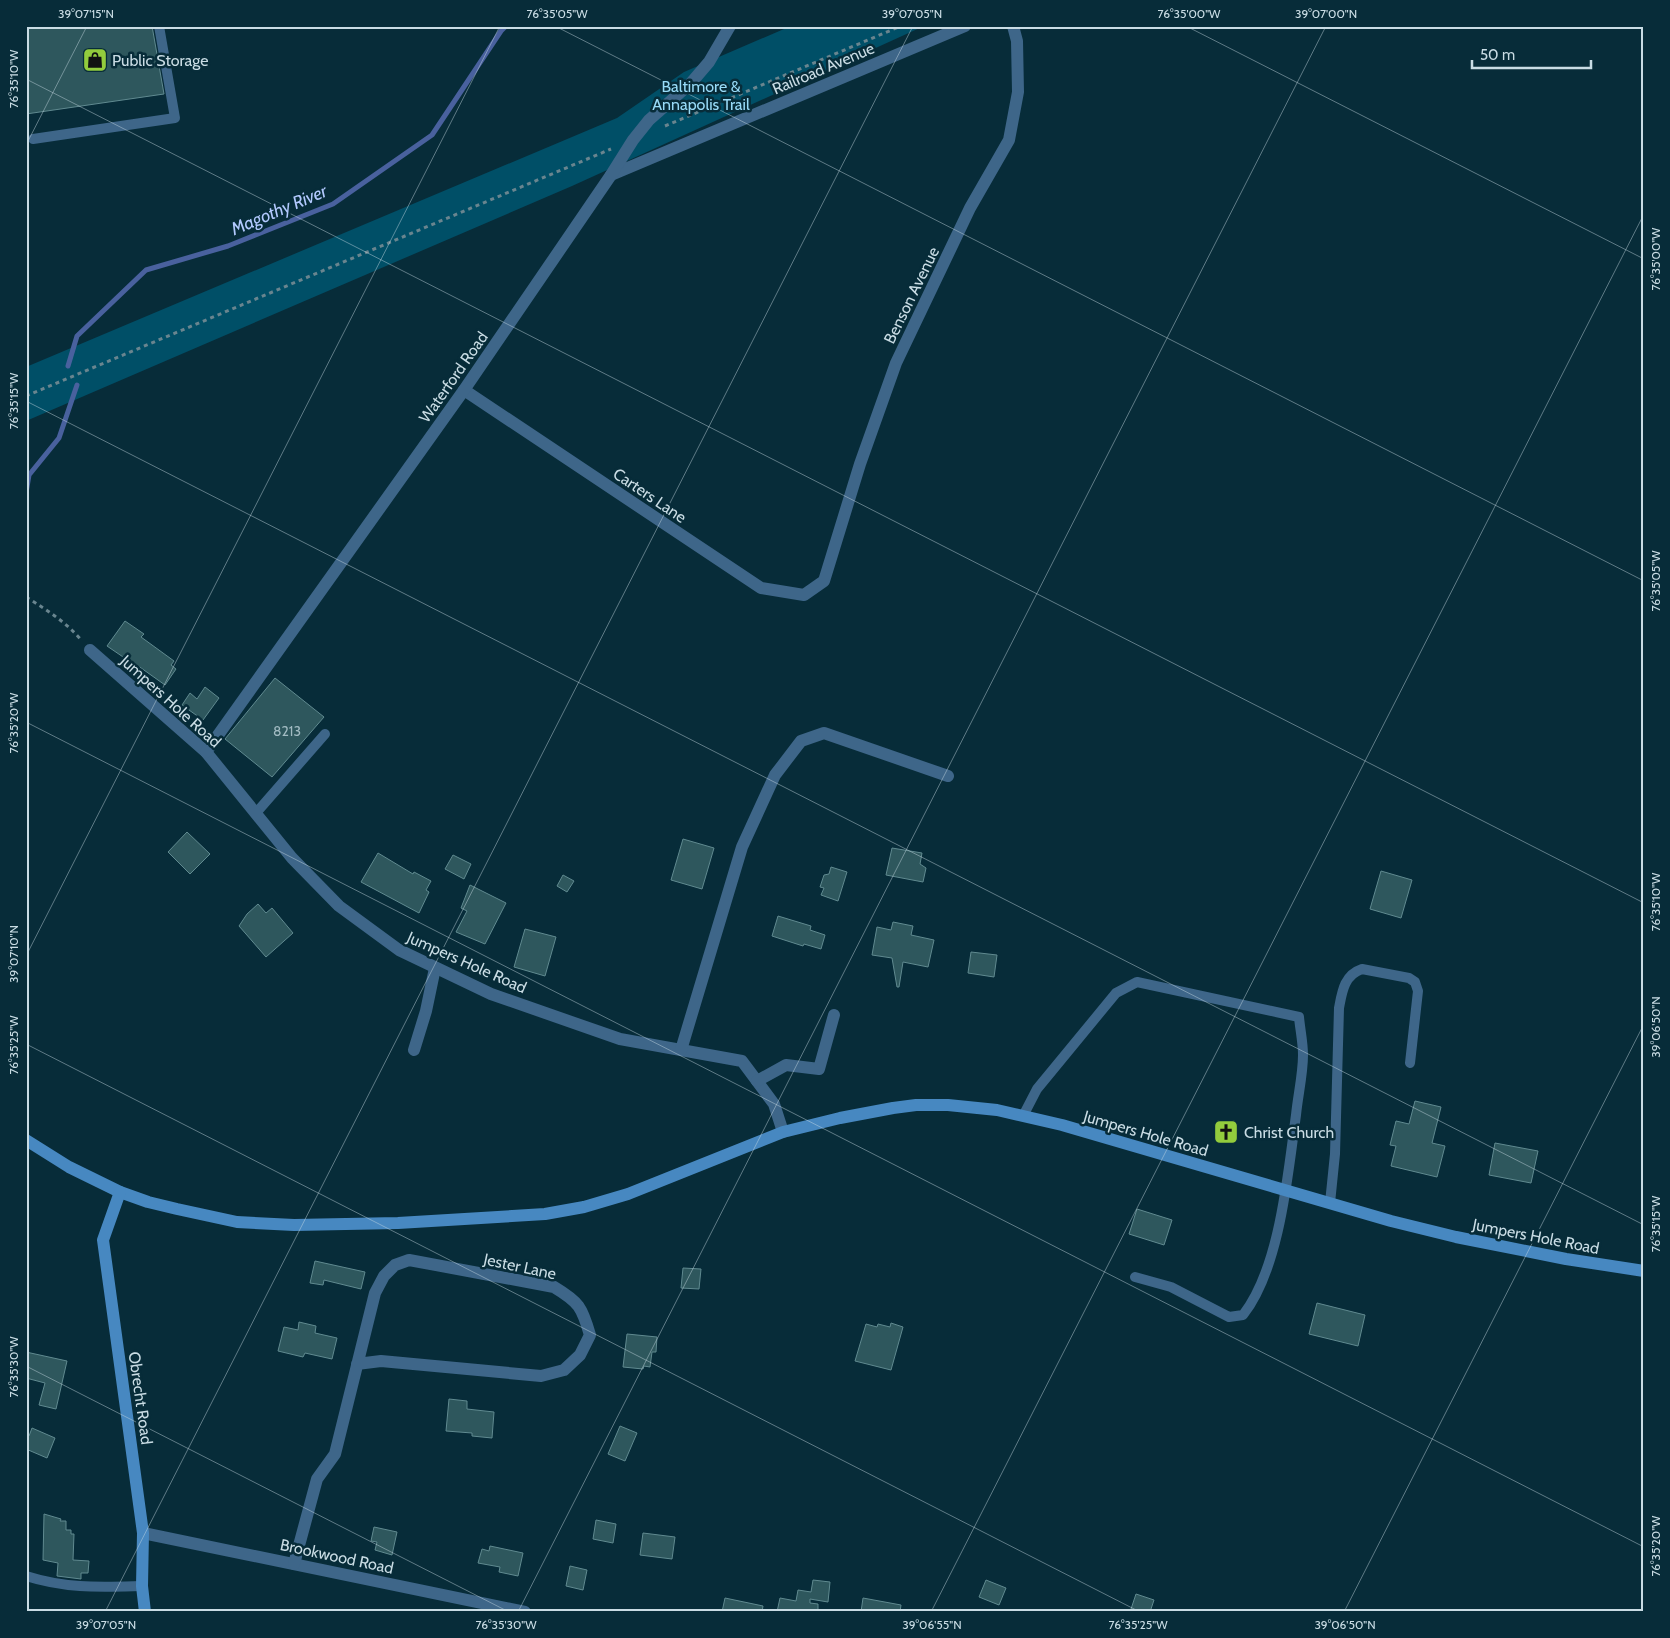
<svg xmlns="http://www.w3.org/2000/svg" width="1670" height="1638" viewBox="0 0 1670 1638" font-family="Cabin,sans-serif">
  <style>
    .green { fill: #004f67 }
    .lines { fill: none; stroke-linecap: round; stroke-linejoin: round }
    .stream { stroke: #49619e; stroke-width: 5 }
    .building { fill: #2e575d; stroke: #608a90 }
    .path { stroke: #69858f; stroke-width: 3; stroke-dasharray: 4 4; stroke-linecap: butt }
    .lane { stroke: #3e6689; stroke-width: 10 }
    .street { stroke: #3e6689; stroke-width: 12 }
    .secondary { stroke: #4788c1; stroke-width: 12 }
    .ticks { fill: none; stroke: #c9dce4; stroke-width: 1; stroke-opacity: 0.45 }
    .labels { text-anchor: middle; stroke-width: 5; stroke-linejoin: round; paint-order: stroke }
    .number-label { font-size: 14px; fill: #a2bbc2 }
    .poi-label { font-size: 16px; fill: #c9dce4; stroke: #072c39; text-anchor: start }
    .street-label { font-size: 16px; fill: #c9dce4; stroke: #072c39 }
    .park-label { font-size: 16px; fill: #98dbf8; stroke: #072c39 }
    .water-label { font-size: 18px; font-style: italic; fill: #b2c9fe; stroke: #072c39 }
    .neatline { fill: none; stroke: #c9dce4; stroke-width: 2 }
    .ticks-label { font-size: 12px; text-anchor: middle; fill: #c9dce4 }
  </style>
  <rect width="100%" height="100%" fill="#072c39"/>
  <polygon class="green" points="791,26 924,26 572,186 26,421 26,367 617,118 684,72"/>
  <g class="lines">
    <g class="stream">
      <polyline points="68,366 77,336 146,270 228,246 333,204 432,135 501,31 506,26"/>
      <polyline points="26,493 29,475 59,438 77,385"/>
    </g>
  </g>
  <g class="building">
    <polygon points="26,26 152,26 164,94 26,114"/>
    <polygon points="125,621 144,634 141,637 174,661 171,665 176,669 165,685 127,658 126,659 107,646"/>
    <polygon points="275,678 324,717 272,777 225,739"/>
    <polygon points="205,687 219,698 203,720 182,705 190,693 197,699"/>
    <polygon points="187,832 210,854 190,874 168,852"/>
    <polygon points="683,839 714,848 702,889 671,880"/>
    <polygon points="892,848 922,853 920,864 926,868 923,882 886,875"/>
    <polygon points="378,853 413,874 414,872 431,881 426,890 429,892 419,913 361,882"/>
    <polygon points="453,855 471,864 464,879 445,869"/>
    <polygon points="831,867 847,872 838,901 821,895 824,888 820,887 824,875 829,874"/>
    <polygon points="1381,871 1412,880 1401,918 1370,909"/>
    <polygon points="563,875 574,881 567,892 557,886"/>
    <polygon points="470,885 506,903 485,944 456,932 467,911 461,908"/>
    <polygon points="258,904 266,913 272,908 293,933 266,957 239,926 247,914"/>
    <polygon points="778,916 811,926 810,930 825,935 821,949 804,944 803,946 772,936"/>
    <polygon points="893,922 913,926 911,935 934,940 928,967 903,962 899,987 897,987 892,958 872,955 877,927 891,930"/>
    <polygon points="525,929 556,937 545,976 514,967"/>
    <polygon points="971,952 997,955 994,977 968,973"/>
    <polygon points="1415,1101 1441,1107 1432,1143 1445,1146 1437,1177 1391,1166 1396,1146 1390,1145 1396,1121 1409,1124"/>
    <polygon points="1495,1143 1538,1151 1531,1183 1489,1175"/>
    <polygon points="1137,1209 1172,1220 1164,1245 1129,1234"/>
    <polygon points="315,1261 365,1272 361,1289 324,1280 323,1285 310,1283"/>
    <polygon points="683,1268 701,1269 699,1289 681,1288"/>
    <polygon points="1317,1303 1365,1315 1358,1346 1309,1334"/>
    <polygon points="299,1322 316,1326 315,1333 337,1338 332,1359 305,1353 303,1357 278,1351 284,1327 298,1330"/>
    <polygon points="891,1323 903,1327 891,1370 855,1361 866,1324 877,1327 878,1324 890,1327"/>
    <polygon points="627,1334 657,1337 656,1352 652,1352 650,1367 644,1366 643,1369 623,1367"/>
    <polygon points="26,1352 67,1361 56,1409 39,1405 45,1383 26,1378"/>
    <polygon points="449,1399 467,1401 467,1409 494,1412 492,1438 472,1436 472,1433 446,1431"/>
    <polygon points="620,1426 637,1433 625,1461 608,1454"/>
    <polygon points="32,1428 55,1438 47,1458 26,1449 26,1434 29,1436"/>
    <polygon points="44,1514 61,1519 60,1521 66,1521 66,1530 71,1530 71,1534 74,1534 73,1560 89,1561 88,1573 81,1573 81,1579 57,1576 58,1563 43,1560"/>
    <polygon points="596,1520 616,1524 613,1543 593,1539"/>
    <polygon points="374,1527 397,1532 392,1555 375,1550 377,1542 371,1541"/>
    <polygon points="643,1533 675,1537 672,1559 640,1555"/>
    <polygon points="490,1546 523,1553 518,1576 499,1572 500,1567 478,1563 482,1549 489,1551"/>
    <polygon points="570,1566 587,1570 583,1590 566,1586"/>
    <polygon points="813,1580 830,1582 828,1602 810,1599 810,1603 818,1604 818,1612 777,1612 780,1598 796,1601 798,1590 811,1592"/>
    <polygon points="986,1580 1006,1588 999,1605 979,1597"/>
    <polygon points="1136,1594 1154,1600 1150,1612 1130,1612"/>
    <polygon points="725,1598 763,1606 762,1612 722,1612"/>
    <polygon points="863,1598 901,1605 900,1612 861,1612"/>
  </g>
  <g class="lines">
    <g class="path">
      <polyline points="665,126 901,26"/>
      <polyline points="26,396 611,149"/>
      <path d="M26,597C47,610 66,622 82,641"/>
    </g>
    <g class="lane">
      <polyline points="33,139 175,118 159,26"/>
      <polyline points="256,813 325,734"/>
      <path d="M1023,1116L1037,1089L1116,993L1137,982L1299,1017C1300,1029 1303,1042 1303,1055C1303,1074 1298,1095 1296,1115C1288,1173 1280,1268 1243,1315L1229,1317L1171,1287L1135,1277"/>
      <path d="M1330,1203L1335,1154L1339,1008C1342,992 1344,975 1362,969L1409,978L1415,982L1418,991L1410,1063"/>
      <path d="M26,1576C67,1589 101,1587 142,1586"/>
    </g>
    <g class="street">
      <polyline points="611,175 965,26"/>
      <polyline points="464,390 761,588 804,595 824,581 860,464 896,363 970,208 1009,140 1018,92 1017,41 1013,26"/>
      <polyline points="90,650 206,752 292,858 339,906 399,950 491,994 620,1039 742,1061 774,1104 783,1132"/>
      <polyline points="206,752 464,390 611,175 633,140 649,120 691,83 709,62 730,26"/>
      <polyline points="414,1050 426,1011 435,968"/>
      <polyline points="681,1050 742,847 775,775 801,741 824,733 948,776"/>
      <polyline points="757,1081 786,1065 819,1069 834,1015"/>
      <polyline points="143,1533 525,1612"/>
      <path d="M294,1564L317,1479L335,1454L375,1293L384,1276L395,1265L409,1260L554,1287C579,1302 582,1307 590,1335L580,1355L564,1370L541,1376L381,1361L357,1364"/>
    </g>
    <g class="secondary">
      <polyline points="26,1140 69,1167 120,1192 148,1202 177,1209 237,1222 294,1225 398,1223 545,1214 584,1207 628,1194 783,1132 840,1118 893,1108 916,1105 948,1105 997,1110 1062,1125 1391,1221 1456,1237 1566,1259 1644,1271"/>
      <polyline points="120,1192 103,1240 143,1533 142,1586 145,1612"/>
    </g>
  </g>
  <path class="ticks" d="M555,26L1644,581M1186,26L1644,259M26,79L1644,903M26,145L87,26M26,401L1644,1225M26,722L1644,1547M26,956L500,26M26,1044L1140,1612M26,1366L509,1612M105,1612L913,26M518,1612L1326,26M931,1612L1644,214M1344,1612L1644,1024"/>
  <defs>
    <symbol id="shop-square" viewBox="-11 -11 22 22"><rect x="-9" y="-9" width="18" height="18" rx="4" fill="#93cc3d" stroke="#072c39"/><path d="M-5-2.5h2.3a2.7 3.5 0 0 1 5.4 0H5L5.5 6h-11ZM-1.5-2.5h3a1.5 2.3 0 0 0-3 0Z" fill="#111"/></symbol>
    <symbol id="church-square" viewBox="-11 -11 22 22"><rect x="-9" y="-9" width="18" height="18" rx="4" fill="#93cc3d" stroke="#072c39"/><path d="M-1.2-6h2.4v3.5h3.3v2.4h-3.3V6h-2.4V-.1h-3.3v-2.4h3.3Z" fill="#111"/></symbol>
  </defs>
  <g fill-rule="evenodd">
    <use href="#shop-square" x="81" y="46" width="28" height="28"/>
    <use href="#church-square" x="1212" y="1118" width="28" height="28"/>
  </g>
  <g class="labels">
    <g class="number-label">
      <text x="287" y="736">8213</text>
    </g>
    <g class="poi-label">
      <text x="112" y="66">Public Storage</text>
      <text x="1244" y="1138">Christ Church</text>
    </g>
    <g class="street-label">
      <text transform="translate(823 68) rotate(-23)" y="6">Railroad Avenue</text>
      <text transform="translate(911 295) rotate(-64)" y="6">Benson Avenue</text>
      <text transform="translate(453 377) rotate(-55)" y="6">Waterford Road</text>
      <text transform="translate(650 495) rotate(34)" y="6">Carters Lane</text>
      <text transform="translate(171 701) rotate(42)" y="6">Jumpers Hole Road</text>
      <text transform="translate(467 962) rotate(24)" y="6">Jumpers Hole Road</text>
      <text transform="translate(1146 1133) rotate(16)" y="6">Jumpers Hole Road</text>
      <text transform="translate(1536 1236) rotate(11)" y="6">Jumpers Hole Road</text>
      <text transform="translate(520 1266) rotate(12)" y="6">Jester Lane</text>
      <text transform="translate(141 1398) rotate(82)" y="6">Obrecht Road</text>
      <text transform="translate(337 1556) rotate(12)" y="6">Brookwood Road</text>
    </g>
    <g class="park-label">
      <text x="701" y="92">Baltimore &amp;<tspan x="701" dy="18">Annapolis Trail</tspan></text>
    </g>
    <g class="water-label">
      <text transform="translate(279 210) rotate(-23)" y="6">Magothy River</text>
    </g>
  </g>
  <rect width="1670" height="1638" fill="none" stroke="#072c39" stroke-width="55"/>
  <path d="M1472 60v8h119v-8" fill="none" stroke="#c9dce4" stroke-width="2.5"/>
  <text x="1480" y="60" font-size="15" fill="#c9dce4" stroke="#072c39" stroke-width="4" paint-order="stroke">50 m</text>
  <rect x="28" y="28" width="1614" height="1582" class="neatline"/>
  <g class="ticks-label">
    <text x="86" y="18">39°07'15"N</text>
    <text x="557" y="18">76°35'05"W</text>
    <text x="912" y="18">39°07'05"N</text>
    <text x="1189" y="18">76°35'00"W</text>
    <text x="1326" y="18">39°07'00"N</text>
    <text transform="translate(14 79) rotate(-90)" y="4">76°35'10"W</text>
    <text transform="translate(1656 259) rotate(-90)" y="4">76°35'00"W</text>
    <text transform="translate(14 401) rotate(-90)" y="4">76°35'15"W</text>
    <text transform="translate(1656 581) rotate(-90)" y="4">76°35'05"W</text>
    <text transform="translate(14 723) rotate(-90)" y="4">76°35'20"W</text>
    <text transform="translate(1656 902) rotate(-90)" y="4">76°35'10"W</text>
    <text transform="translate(14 954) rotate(-90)" y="4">39°07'10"N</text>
    <text transform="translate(1656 1027) rotate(-90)" y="4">39°06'50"N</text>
    <text transform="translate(14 1045) rotate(-90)" y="4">76°35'25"W</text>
    <text transform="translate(1656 1224) rotate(-90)" y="4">76°35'15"W</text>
    <text transform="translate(14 1367) rotate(-90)" y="4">76°35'30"W</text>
    <text transform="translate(1656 1546) rotate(-90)" y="4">76°35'20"W</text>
    <text x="106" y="1629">39°07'05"N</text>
    <text x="506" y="1629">76°35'30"W</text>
    <text x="932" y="1629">39°06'55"N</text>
    <text x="1138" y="1629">76°35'25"W</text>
    <text x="1345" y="1629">39°06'50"N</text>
  </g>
</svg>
